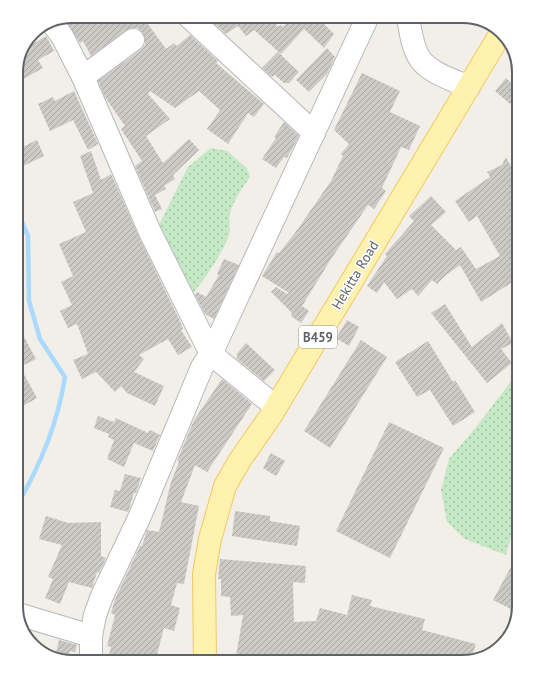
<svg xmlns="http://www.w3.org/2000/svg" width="535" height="678" viewBox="0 0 535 678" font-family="'PT Sans',sans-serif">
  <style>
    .grass { fill: url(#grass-dots) }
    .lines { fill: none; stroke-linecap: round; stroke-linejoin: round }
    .stream { stroke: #aadaff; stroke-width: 4.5 }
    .building { fill: url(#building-hatch) }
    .minor-casing { stroke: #b5b8bc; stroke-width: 24 }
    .major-casing { stroke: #f2c960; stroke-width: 24 }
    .minor { stroke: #fff; stroke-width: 22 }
    .major { stroke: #fff2af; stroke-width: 22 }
    .labels { text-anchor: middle; stroke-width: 3; stroke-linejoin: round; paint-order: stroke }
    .shield { fill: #fff; stroke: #8f9295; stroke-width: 1 }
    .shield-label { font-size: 13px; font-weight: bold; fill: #5f6368 }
    .street-label { font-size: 14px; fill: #5f6368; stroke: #fff }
    .rim { fill: none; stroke: #5f6368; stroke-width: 2 }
  </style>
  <defs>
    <pattern id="grass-dots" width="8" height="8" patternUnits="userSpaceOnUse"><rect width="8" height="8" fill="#c5e8c5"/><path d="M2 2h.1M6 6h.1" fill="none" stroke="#a3c0a4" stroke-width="1.8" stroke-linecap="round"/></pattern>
    <pattern id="building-hatch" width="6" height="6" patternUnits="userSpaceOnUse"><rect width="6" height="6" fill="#cccac5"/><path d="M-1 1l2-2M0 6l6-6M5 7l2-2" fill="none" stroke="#a9a8a4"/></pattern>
  </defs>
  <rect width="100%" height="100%" fill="#f1efe8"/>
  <g class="grass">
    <path d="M211,148L227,151L247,168L250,177C242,188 234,200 230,213C228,220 231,228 229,235C220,258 205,279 189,298L156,231L188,167Z"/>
    <polygon points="519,371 519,508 506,555 465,539 447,522 441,490 449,459 477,426"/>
  </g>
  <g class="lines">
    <path class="stream" d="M16,507C39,468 58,422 65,377L40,339L29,301L28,236L16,208"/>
  </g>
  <g class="building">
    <polygon points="73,16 142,16 166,49 174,43 177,46 190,35 218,61 216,63 264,104 254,117 248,113 228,144 207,129 220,110 199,91 175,108 150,91 148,94 170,119 146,136 163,163 189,139 199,150 173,175 175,179 164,186 166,189 155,195 162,209 155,212 135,166 142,161 121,129 125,126 105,97 98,81 141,50 145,45 145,39 143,33 138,28 132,28 126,30 91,56 83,41 80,43 66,21"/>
    <polygon points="206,16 268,16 278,27 281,25 283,27 292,18 291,16 316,16 334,34 324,48 304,29 281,54 254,30 246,36 238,26 226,34"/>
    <polygon points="46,36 54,51 38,60 43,68 16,83 16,68 26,48"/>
    <polygon points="327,48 335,57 327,74 309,92 296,80"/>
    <polygon points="278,52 299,72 289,83 284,83 275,75 272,77 262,68"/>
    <polygon points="362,73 400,91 390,112 420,126 409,150 401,147 382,188 386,191 374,209 368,205 331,259 302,306 309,311 301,323 291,316 292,313 271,292 276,287 287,294 289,293 262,276 277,252 279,253 295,233 331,181 343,156 341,154 349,144 334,130"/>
    <polygon points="506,78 519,90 519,94 510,104 495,91"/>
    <polygon points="74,91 98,144 88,150 73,120 50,131 38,104 53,97 55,101"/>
    <polygon points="284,122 299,136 287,158 284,157 276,168 262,159 276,138 274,137"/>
    <polygon points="37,140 44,156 23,166 16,150"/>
    <polygon points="91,151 101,180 111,174 139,237 179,319 183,329 181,330 192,347 178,355 168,339 139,355 144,359 134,372 164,386 155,406 127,393 121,386 115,392 96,372 82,379 73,360 88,354 77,324 68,328 60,311 72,305 61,282 73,276 59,244 86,232 73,202 93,193 80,156"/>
    <polygon points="506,157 519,182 519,278 481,302 460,265 445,276 437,284 432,280 418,296 412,289 397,299 384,282 377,293 367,286 387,256 385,254 414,221 409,216 431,196 446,212 431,225 456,250 461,247 476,269 500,256 477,216 469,222 455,201 490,177 487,172 502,165"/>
    <polygon points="224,259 239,265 214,319 205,314 195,295 197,292 206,297 219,275 217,274"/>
    <polygon points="445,304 472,347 502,323 513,343 501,349 512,363 487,383 431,313"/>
    <polygon points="347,320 359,327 349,346 336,338"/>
    <polygon points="16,322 36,359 20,367 37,398 16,410"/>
    <polygon points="361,340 387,357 330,448 304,431"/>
    <polygon points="428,341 453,382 455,380 475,412 453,426 430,390 417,397 395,362"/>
    <polygon points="246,343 275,370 264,381 236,358 238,356 236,355"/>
    <polygon points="222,379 252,404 207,472 195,465 181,502 199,506 184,584 177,583 171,605 180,608 174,631 164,628 155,662 107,662 111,647 107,646 115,615 111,613 115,599 140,546 142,546 147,530 159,532 171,482 179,462 177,461 194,420"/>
    <polygon points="98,416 114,422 116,418 148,433 150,430 160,435 153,451 134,443 124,467 107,459 114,440 108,437 109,434 94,428"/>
    <polygon points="389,422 444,448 390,558 336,531"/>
    <polygon points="271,453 285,461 276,476 263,468"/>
    <polygon points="125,474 141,478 136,493 134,493 128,512 110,507 115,490 120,491"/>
    <polygon points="235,511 270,516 270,521 300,526 297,546 232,536"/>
    <polygon points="46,516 68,523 101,522 101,556 106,558 99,573 97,572 92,588 69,582 60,604 45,598 53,579 48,577 62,545 39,539"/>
    <polygon points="519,552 519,606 517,612 493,600"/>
    <polygon points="220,559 306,566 305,583 293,582 294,622 316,621 320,608 347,615 352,595 372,600 370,606 425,619 422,630 476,644 471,660 463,662 235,662 243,615 231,616 230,597 221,596 221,579 218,579"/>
    <polygon points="59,640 77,645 75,652 70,651 67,661 55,658"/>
  </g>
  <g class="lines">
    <defs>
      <g id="minor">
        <polyline points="188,16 314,133"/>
        <path d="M408,16C410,29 412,47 420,59C430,73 453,80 469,87"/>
        <polyline points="52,23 62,36 83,77 150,232 211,354 276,407"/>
        <polyline points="83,77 133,40"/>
        <polyline points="21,615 91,636"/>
        <polyline points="91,662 91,636 95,615 102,596 140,516 202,367 211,354 368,16"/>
      </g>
      <polyline id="major" points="205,662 204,574 210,539 225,486 240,460 270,417 501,33"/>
    </defs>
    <use href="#minor" class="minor-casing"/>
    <use href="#major" class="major-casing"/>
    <use href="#minor" class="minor"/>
    <use href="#major" class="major"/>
  </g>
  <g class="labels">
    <rect class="shield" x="299" y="326" width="38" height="22" rx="3"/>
    <g class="shield-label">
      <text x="318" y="342">B459</text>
    </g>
    <g class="street-label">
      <text transform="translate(355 275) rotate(-59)" y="5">Hekitta Road</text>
    </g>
  </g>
  <path d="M0 0H535V678H0ZM72 23H463A49 49 0 0 1 512 72V606A49 49 0 0 1 463 655H72A49 49 0 0 1 23 606V72A49 49 0 0 1 72 23Z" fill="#fff" fill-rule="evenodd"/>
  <path class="rim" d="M72 23H463A49 49 0 0 1 512 72V606A49 49 0 0 1 463 655H72A49 49 0 0 1 23 606V72A49 49 0 0 1 72 23Z"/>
</svg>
